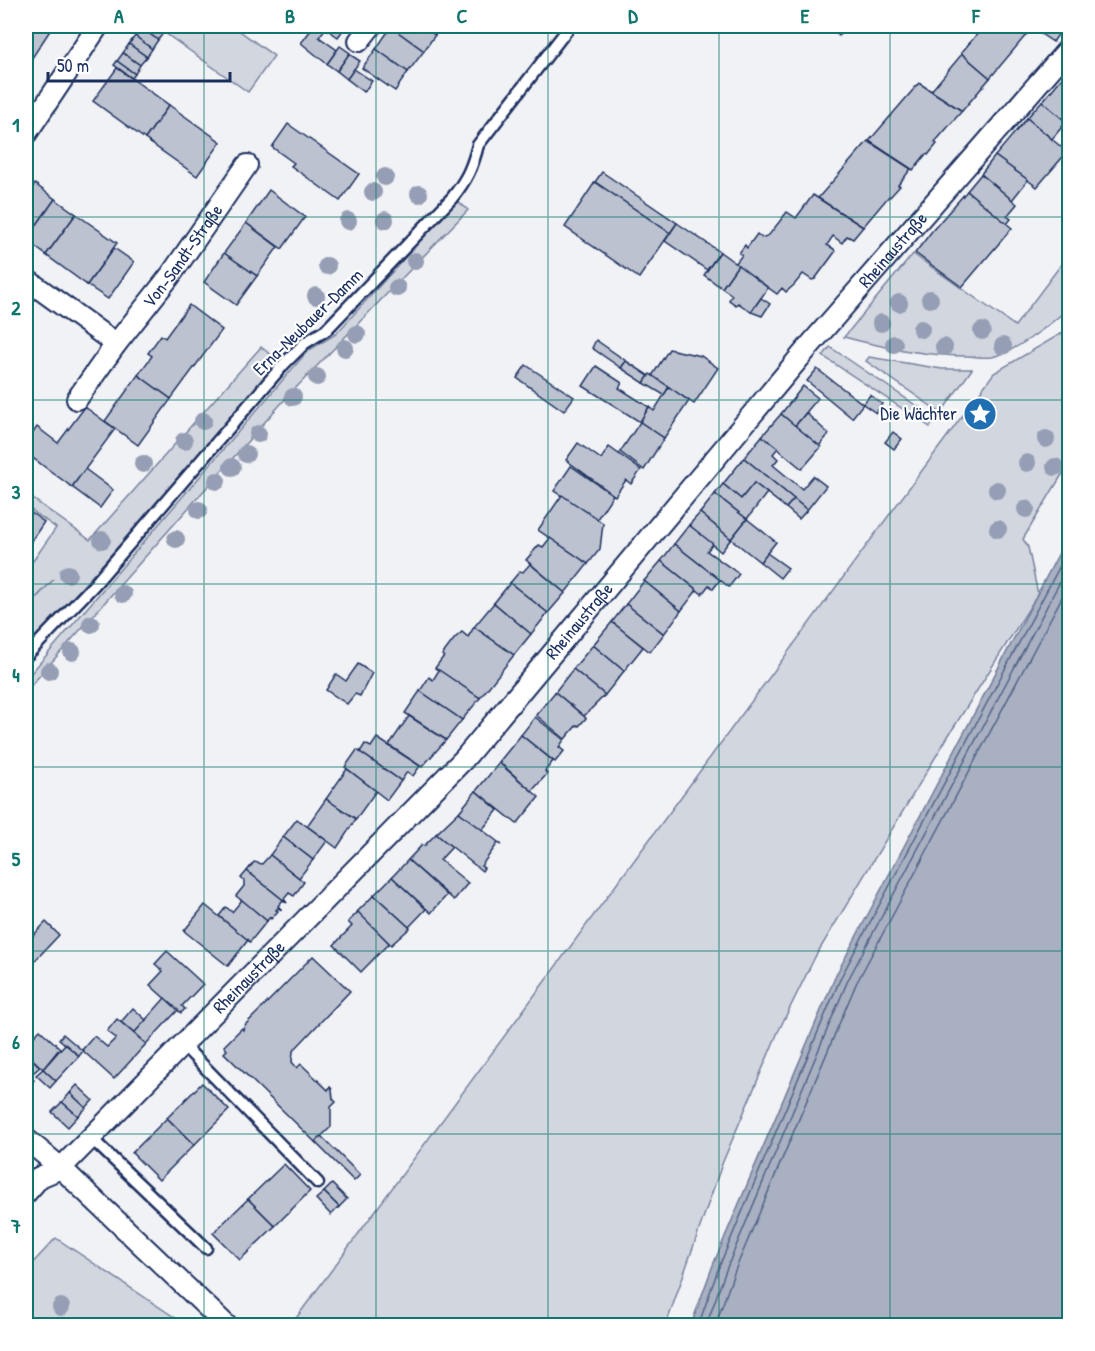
<svg xmlns="http://www.w3.org/2000/svg" width="1095" height="1351" viewBox="0 0 1095 1351" font-family="'Patrick Hand',sans-serif">
  <style>
    .green { fill: #d2d6df; stroke: #76829e; stroke-width: 1.5 }
    .water { fill: #a8b0c2; stroke: #707c9a; stroke-width: 1.5 }
    .lines { fill: none; stroke-linecap: round; stroke-linejoin: round }
    .shore { stroke: #536386; stroke-width: 1.5 }
    .building { fill: #bcc2d0; stroke: #1b2f5e; stroke-width: 1.5 }
    .service-casing { stroke: #1b2f5e; stroke-width: 15 }
    .minor-casing { stroke: #1b2f5e; stroke-width: 24 }
    .service { stroke: #fff; stroke-width: 10 }
    .minor { stroke: #fff; stroke-width: 20 }
    .tree { fill: #959eb4 }
    .grid { fill: none; stroke: #0f766e; stroke-width: 1.5; stroke-opacity: 0.55 }
    .labels { text-anchor: middle; stroke-width: 4.5; stroke-linejoin: round; paint-order: stroke }
    .street-label { font-size: 18px; fill: #1b2f5e; stroke: #fff }
    .poi-label { font-size: 18px; fill: #1b2f5e; stroke: #fff; text-anchor: end }
    .neatline { fill: none; stroke: #0f766e; stroke-width: 2 }
    .grid-label { font-size: 20px; text-anchor: middle; font-weight: bold; fill: #0f766e }
  </style>
  <rect width="100%" height="100%" fill="#f1f2f5"/>
  <filter id="ink" filterUnits="userSpaceOnUse"><feTurbulence type="fractalNoise" baseFrequency=".0167" numOctaves="2"/><feDisplacementMap in="SourceGraphic" scale="12" xChannelSelector="R" yChannelSelector="G"/><feConvolveMatrix kernelMatrix="1 2 1 2 8 2 1 2 1" color-interpolation-filters="sRGB"/></filter>
  <g filter="url(#ink)">
    <g class="green">
      <polygon points="155,26 233,26 274,56 248,92"/>
      <polygon points="457,200 468,210 287,397 26,691 26,679 305,354 311,349 336,334"/>
      <path d="M913,254L1015,326L1069,254V307C1053,323 1014,353 992,357C984,358 976,357 968,356C926,356 885,348 844,337Z"/>
      <polygon points="1069,329 1069,463 1023,539 1028,547 1038,594 947,738 815,957 778,1032 722,1164 666,1325 291,1325 994,373"/>
      <polygon points="261,347 279,361 138,525 26,649 26,609 54,579 26,608 26,571 56,528 26,506 26,494 90,540"/>
      <polygon points="830,347 936,419 930,427 823,356"/>
      <polygon points="869,357 942,369 972,369 941,413 866,361"/>
      <polygon points="56,1238 186,1325 26,1325 26,1270"/>
    </g>
    <polygon class="water" points="1069,534 1069,1325 691,1325 713,1265 836,975"/>
    <g class="lines">
      <g class="shore">
        <polyline points="698,1326 719,1267 841,977 1070,547"/>
        <polyline points="706,1326 726,1270 848,980 1070,563"/>
        <polyline points="715,1326 734,1273 856,984 1070,582"/>
      </g>
    </g>
    <g class="building">
      <polygon points="26,26 53,26 32,58 26,53"/>
      <polygon points="142,26 155,26 164,32 158,40 141,28"/>
      <polygon points="314,26 320,26 325,29 319,37 337,50 327,64 301,43"/>
      <polygon points="322,26 346,26 338,37"/>
      <polygon points="393,26 422,26 435,35 424,51 391,27"/>
      <polygon points="422,26 442,26 435,35"/>
      <polygon points="827,26 848,26 839,36"/>
      <polygon points="984,26 1029,26 1032,28 990,78 961,53"/>
      <polygon points="1029,26 1064,26 1053,42"/>
      <polygon points="391,27 424,51 408,72 376,49"/>
      <polygon points="141,28 158,40 152,49 135,36"/>
      <polygon points="135,36 152,49 147,57 129,44"/>
      <polygon points="129,44 147,57 140,65 123,53"/>
      <polygon points="340,46 350,53 337,71 327,64"/>
      <polygon points="376,49 408,72 395,91 362,68"/>
      <polygon points="123,53 140,65 135,74 117,61"/>
      <polygon points="349,54 360,61 347,79 337,71"/>
      <polygon points="962,54 990,78 962,111 931,91"/>
      <polygon points="117,61 135,74 132,78 114,65"/>
      <polygon points="117,68 169,105 145,139 93,101"/>
      <polygon points="354,69 372,81 364,92 347,79"/>
      <polygon points="1061,79 1070,86 1070,125 1042,102"/>
      <polygon points="919,83 962,111 935,142 937,144 928,155 926,154 913,170 869,141"/>
      <polygon points="1042,101 1066,122 1052,139 1027,118"/>
      <polygon points="169,105 221,142 197,176 145,139"/>
      <polygon points="1027,118 1067,152 1037,187 995,156"/>
      <polygon points="288,124 359,174 340,201 291,166 294,163 272,147"/>
      <polygon points="868,141 911,169 898,185 900,186 890,197 889,196 863,227 818,198"/>
      <polygon points="995,156 1028,180 1012,200 981,174"/>
      <polygon points="602,172 677,223 670,233 595,182"/>
      <polygon points="981,174 1017,204 1007,216 1011,219 1007,224 967,191"/>
      <polygon points="595,182 670,233 639,278 565,227"/>
      <polygon points="35,184 55,199 26,240 26,197"/>
      <polygon points="269,190 305,217 282,249 246,223"/>
      <polygon points="967,191 1012,228 962,287 915,253 932,231"/>
      <polygon points="813,195 863,227 853,239 847,236 842,243 833,236 827,245 834,249 835,252 815,279 812,280 803,274 794,285 786,292 782,288 777,294 735,264 742,255 739,253 745,245 747,248 757,234 762,238 769,235 787,212 796,218"/>
      <polygon points="55,199 76,214 46,255 26,240"/>
      <polygon points="76,214 117,243 87,285 46,255"/>
      <polygon points="246,223 278,247 257,276 224,253"/>
      <polygon points="677,223 720,252 707,270 665,241"/>
      <polygon points="114,248 134,262 108,299 87,285"/>
      <polygon points="720,252 738,265 722,288 704,275"/>
      <polygon points="224,253 257,276 236,305 204,282"/>
      <polygon points="738,265 768,288 751,312 738,303 736,305 729,300 732,295 722,288"/>
      <polygon points="761,298 770,304 762,316 751,312"/>
      <polygon points="189,305 222,330 171,399 138,375 152,356 148,353 161,335 165,338"/>
      <polygon points="596,340 626,361 621,368 592,348"/>
      <polygon points="669,349 701,356 718,368 694,404 652,376"/>
      <polygon points="626,361 649,376 644,383 621,368"/>
      <polygon points="526,365 574,397 564,411 517,378"/>
      <polygon points="596,366 622,383 619,388 649,407 640,422 583,386"/>
      <polygon points="817,369 863,404 852,418 807,381"/>
      <polygon points="650,374 669,387 664,395 644,383"/>
      <polygon points="138,375 171,399 138,445 105,421"/>
      <polygon points="803,386 818,398 795,426 781,414"/>
      <polygon points="669,387 689,401 664,438 640,422 649,407 654,411"/>
      <polygon points="870,395 882,404 876,413 863,404"/>
      <polygon points="85,407 115,429 72,487 26,453 26,443 37,427 58,443"/>
      <polygon points="806,413 829,434 819,446 795,426"/>
      <polygon points="781,414 821,447 802,469 762,436"/>
      <polygon points="640,422 664,438 644,470 620,452"/>
      <polygon points="893,432 902,439 894,449 885,442"/>
      <polygon points="762,436 778,448 773,454 778,459 773,465 802,489 813,476 826,486 807,510 744,458"/>
      <polygon points="578,443 601,459 609,447 641,470 631,484 626,480 615,496 566,460"/>
      <polygon points="744,458 794,499 786,508 754,483 741,499 723,484"/>
      <polygon points="571,466 613,495 597,519 554,491"/>
      <polygon points="85,469 113,490 100,508 72,487"/>
      <polygon points="754,483 767,493 747,519 715,494 723,484 741,499"/>
      <polygon points="715,494 747,519 731,539 700,513"/>
      <polygon points="562,495 603,523 600,549 588,564 538,530"/>
      <polygon points="794,499 807,510 799,519 786,508"/>
      <polygon points="26,509 44,522 26,549"/>
      <polygon points="700,513 731,539 721,552 689,525"/>
      <polygon points="747,519 776,542 760,562 731,539"/>
      <polygon points="689,525 713,544 707,551 739,574 729,587 674,544"/>
      <polygon points="550,538 588,564 565,593 526,560 539,545 543,547"/>
      <polygon points="674,544 720,580 713,589 709,585 702,594 661,561"/>
      <polygon points="767,553 788,568 780,578 760,562"/>
      <polygon points="661,561 697,590 681,611 644,581"/>
      <polygon points="530,564 565,593 548,613 510,583 520,571 523,572"/>
      <polygon points="644,581 681,611 664,634 626,604"/>
      <polygon points="510,583 548,613 531,634 494,603"/>
      <polygon points="494,603 531,634 514,655 474,627"/>
      <polygon points="626,604 664,634 650,652 612,622"/>
      <polygon points="612,622 643,647 624,671 593,645"/>
      <polygon points="474,627 514,655 480,698 435,668 444,656 442,655 455,638 462,632 468,637"/>
      <polygon points="593,645 624,671 605,695 573,669"/>
      <polygon points="358,664 372,673 360,696 355,694 347,704 326,690 336,674 346,681"/>
      <polygon points="573,669 605,695 584,716 555,692"/>
      <polygon points="439,670 480,698 462,720 420,691 429,677 433,680"/>
      <polygon points="420,691 462,720 446,740 405,713"/>
      <polygon points="555,692 586,718 579,726 577,725 565,739 536,715"/>
      <polygon points="409,716 446,740 422,767 389,745"/>
      <polygon points="535,717 564,740 559,747 564,751 555,762 521,735"/>
      <polygon points="521,735 553,761 545,771 547,774 532,791 499,762"/>
      <polygon points="377,738 420,766 413,776 407,772 401,781 360,752 365,744 371,747"/>
      <polygon points="357,750 401,781 387,800 345,767"/>
      <polygon points="499,763 539,797 517,824 476,791"/>
      <polygon points="347,769 376,791 356,819 326,799"/>
      <polygon points="476,791 498,810 482,830 459,812"/>
      <polygon points="326,799 356,819 337,848 307,826"/>
      <polygon points="459,812 502,845 498,843 481,866 484,868 482,871 436,834"/>
      <polygon points="297,819 327,841 313,860 283,837"/>
      <polygon points="436,834 452,847 440,860 468,883 454,900 408,860 422,845 424,846"/>
      <polygon points="283,837 313,860 299,878 270,855"/>
      <polygon points="270,855 304,882 294,896 289,893 284,899 287,903 247,871 254,862 262,864"/>
      <polygon points="408,860 447,895 431,913 392,877"/>
      <polygon points="247,871 287,903 283,900 278,906 282,910 278,908 276,910 278,911 271,919 270,917 267,921 236,896 244,886 244,881 241,878"/>
      <polygon points="392,877 426,909 409,927 374,895"/>
      <polygon points="374,895 410,928 391,945 357,912"/>
      <polygon points="242,900 267,921 250,942 219,916 226,907 232,912"/>
      <polygon points="205,905 248,940 228,966 184,931"/>
      <polygon points="358,912 389,943 361,972 334,945 352,926 348,922"/>
      <polygon points="46,922 59,935 26,970 26,943"/>
      <polygon points="167,951 203,984 182,1006 185,1009 181,1013 150,985 163,971 155,964"/>
      <polygon points="313,956 350,991 293,1051 292,1062 297,1068 301,1064 328,1090 330,1087 332,1089 333,1099 336,1102 331,1107 331,1127 315,1142 224,1053 227,1050 224,1046 242,1028 243,1030 245,1025"/>
      <polygon points="165,998 178,1010 146,1044 134,1033"/>
      <polygon points="133,1008 146,1020 134,1033 121,1022"/>
      <polygon points="117,1019 146,1044 114,1079 82,1050 94,1036 107,1047 116,1038 107,1031"/>
      <polygon points="40,1030 60,1048 43,1069 26,1053 26,1045"/>
      <polygon points="63,1034 83,1051 79,1056 59,1039"/>
      <polygon points="65,1044 79,1056 56,1081 43,1069"/>
      <polygon points="26,1053 40,1067 34,1072 26,1066"/>
      <polygon points="43,1069 56,1081 50,1088 36,1075"/>
      <polygon points="26,1074 34,1080 28,1087 32,1090 26,1098"/>
      <polygon points="202,1083 229,1110 194,1145 167,1118"/>
      <polygon points="77,1085 93,1100 86,1108 70,1093"/>
      <polygon points="70,1093 86,1108 78,1116 62,1102"/>
      <polygon points="62,1102 78,1116 68,1127 52,1112"/>
      <polygon points="167,1118 194,1145 159,1180 132,1153"/>
      <polygon points="321,1136 360,1175 354,1181 315,1142"/>
      <polygon points="284,1164 310,1191 275,1226 248,1199"/>
      <polygon points="332,1184 347,1199 339,1207 324,1192"/>
      <polygon points="324,1192 339,1207 331,1215 316,1199"/>
      <polygon points="248,1199 275,1226 240,1260 213,1233"/>
    </g>
    <g class="lines">
      <defs>
        <g id="service">
          <path d="M26,656L94,585L284,364L305,343L326,330L452,198C467,179 472,168 478,145L570,26"/>
          <polyline points="183,1045 318,1183"/>
          <polyline points="91,1138 206,1248"/>
        </g>
        <g id="minor">
          <polyline points="359,41 371,26"/>
          <polyline points="26,134 98,26"/>
          <polyline points="26,279 116,344"/>
          <path id="s1" d="M77,399L116,344L170,276L247,165"/>
          <polyline points="26,1139 61,1168 227,1326"/>
          <path id="s2" d="M26,1193L40,1177L61,1168L464,759L811,344L1070,47"/>
        </g>
      </defs>
      <use href="#service" class="service-casing"/>
      <use href="#minor" class="minor-casing"/>
      <use href="#service" class="service"/>
      <use href="#minor" class="minor"/>
    </g>
    <g class="tree">
      <circle cx="385" cy="177" r="9"/>
      <circle cx="373" cy="192" r="9"/>
      <circle cx="419" cy="194" r="9"/>
      <circle cx="385" cy="220" r="9"/>
      <circle cx="348" cy="221" r="9"/>
      <circle cx="415" cy="261" r="9"/>
      <circle cx="327" cy="266" r="9"/>
      <circle cx="397" cy="288" r="9"/>
      <circle cx="316" cy="296" r="9"/>
      <circle cx="930" cy="299" r="9"/>
      <circle cx="899" cy="303" r="9"/>
      <circle cx="881" cy="323" r="9"/>
      <circle cx="921" cy="329" r="9"/>
      <circle cx="982" cy="331" r="9"/>
      <circle cx="357" cy="334" r="9"/>
      <circle cx="894" cy="344" r="9"/>
      <circle cx="1003" cy="346" r="9"/>
      <circle cx="944" cy="347" r="9"/>
      <circle cx="345" cy="348" r="9"/>
      <circle cx="317" cy="377" r="9"/>
      <circle cx="293" cy="397" r="9"/>
      <circle cx="203" cy="421" r="9"/>
      <circle cx="258" cy="434" r="9"/>
      <circle cx="1046" cy="439" r="9"/>
      <circle cx="184" cy="441" r="9"/>
      <circle cx="246" cy="454" r="9"/>
      <circle cx="1027" cy="463" r="9"/>
      <circle cx="143" cy="464" r="9"/>
      <circle cx="232" cy="467" r="9"/>
      <circle cx="1055" cy="467" r="9"/>
      <circle cx="217" cy="481" r="9"/>
      <circle cx="997" cy="490" r="9"/>
      <circle cx="1026" cy="509" r="9"/>
      <circle cx="199" cy="510" r="9"/>
      <circle cx="998" cy="529" r="9"/>
      <circle cx="176" cy="539" r="9"/>
      <circle cx="102" cy="540" r="9"/>
      <circle cx="68" cy="574" r="9"/>
      <circle cx="123" cy="594" r="9"/>
      <circle cx="91" cy="624" r="9"/>
      <circle cx="72" cy="652" r="9"/>
      <circle cx="49" cy="671" r="9"/>
      <circle cx="61" cy="1307" r="9"/>
    </g>
  </g>
  <path class="grid" d="M204,26V1326M376,26V1326M548,26V1326M719,26V1326M890,26V1326M26,217H1070M26,400H1070M26,584H1070M26,767H1070M26,951H1070M26,1134H1070"/>
  <defs>
    <symbol id="sight-disc" viewBox="-11 -11 22 22"><circle r="9.5" fill="#1f6fb2" stroke="#fff"/><path d="M0-6L1.8-2.2L6-1.7L2.9 1.2L3.7 5.4L0 3.3L-3.7 5.4L-2.9 1.2L-6-1.7L-1.8-2.2Z" fill="#fff"/></symbol>
  </defs>
  <g fill-rule="evenodd">
    <use href="#sight-disc" x="961" y="395" width="38" height="38"/>
  </g>
  <g class="labels">
    <g class="street-label">
      <text dy="6" stroke="none"><textPath href="#s2" startOffset="1284">Rheinaustraße</textPath></text>
      <text dy="6" stroke="none"><textPath href="#s1" startOffset="178">Von-Sandt-Straße</textPath></text>
      <text transform="translate(308 322) rotate(-44)" y="6">Erna-Neubauer-Damm</text>
      <text dy="6" stroke="none"><textPath href="#s2" startOffset="798">Rheinaustraße</textPath></text>
      <text dy="6" stroke="none"><textPath href="#s2" startOffset="312">Rheinaustraße</textPath></text>
    </g>
    <g class="poi-label">
      <text x="957" y="420">Die Wächter</text>
    </g>
  </g>
  <rect width="1095" height="1351" fill="none" stroke="#fff" stroke-width="66"/>
  <path d="M48 72v9h182v-9" fill="none" stroke="#1b2f5e" stroke-width="3"/>
  <text x="57" y="72" font-size="18" fill="#1b2f5e" stroke="#ffffff" stroke-width="4.5" paint-order="stroke">50 m</text>
  <rect x="33" y="33" width="1029" height="1285" class="neatline"/>
  <g class="grid-label">
    <text x="119" y="23">A</text>
    <text x="290" y="23">B</text>
    <text x="462" y="23">C</text>
    <text x="633" y="23">D</text>
    <text x="805" y="23">E</text>
    <text x="976" y="23">F</text>
    <text x="16" y="132">1</text>
    <text x="16" y="315">2</text>
    <text x="16" y="499">3</text>
    <text x="16" y="682">4</text>
    <text x="16" y="866">5</text>
    <text x="16" y="1049">6</text>
    <text x="16" y="1233">7</text>
  </g>
</svg>
